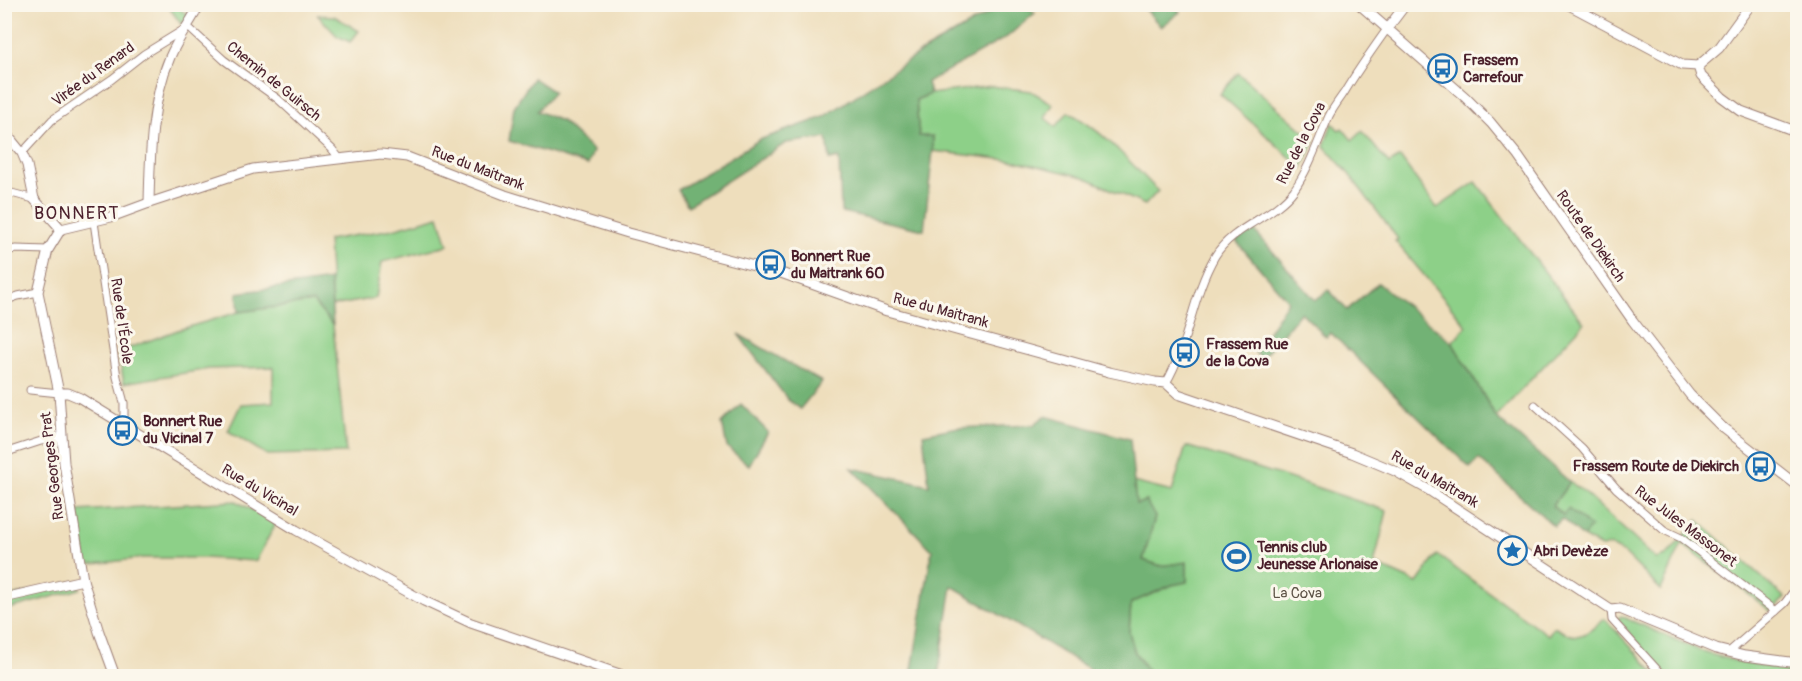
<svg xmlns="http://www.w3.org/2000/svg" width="1802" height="681" viewBox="0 0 1802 681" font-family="Pangolin,sans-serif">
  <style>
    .green { fill: #8dd088; stroke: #6c785a; stroke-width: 1.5 }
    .forest { fill: #72b274; stroke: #5e6850; stroke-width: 1.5 }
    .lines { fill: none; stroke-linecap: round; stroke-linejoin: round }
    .street-casing { stroke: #9c7e74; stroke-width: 9 }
    .secondary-casing { stroke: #9c7e74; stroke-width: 11 }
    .street { stroke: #fff; stroke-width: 7 }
    .secondary { stroke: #fff; stroke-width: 9 }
    .labels { text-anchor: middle; stroke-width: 6; stroke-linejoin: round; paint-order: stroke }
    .poi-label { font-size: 15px; font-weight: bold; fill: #4a1f2b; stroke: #fbf7ec; text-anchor: start }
    .street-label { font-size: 15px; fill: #4a1f2b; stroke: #fbf7ec }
    .park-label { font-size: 15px; fill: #5e5447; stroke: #fbf7ec }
    .quarter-label { font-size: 18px; letter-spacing: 1.5px; fill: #4a1f2b; stroke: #fbf7ec }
  </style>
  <rect width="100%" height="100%" fill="#fbf7ec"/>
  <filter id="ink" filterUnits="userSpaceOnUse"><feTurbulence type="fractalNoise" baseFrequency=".0167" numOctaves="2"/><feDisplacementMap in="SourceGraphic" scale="12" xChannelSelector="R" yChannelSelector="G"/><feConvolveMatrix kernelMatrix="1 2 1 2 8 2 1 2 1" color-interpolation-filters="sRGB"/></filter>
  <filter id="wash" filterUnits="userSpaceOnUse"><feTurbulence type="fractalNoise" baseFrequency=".008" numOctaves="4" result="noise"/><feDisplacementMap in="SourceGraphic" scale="24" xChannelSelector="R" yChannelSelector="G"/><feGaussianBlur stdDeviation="1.35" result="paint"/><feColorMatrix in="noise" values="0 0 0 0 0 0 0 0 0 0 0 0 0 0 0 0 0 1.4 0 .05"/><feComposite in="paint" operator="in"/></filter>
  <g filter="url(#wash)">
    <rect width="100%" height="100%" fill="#eedebc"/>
    <g class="green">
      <polygon points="167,5 178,5 183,12 191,15 182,25"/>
      <polygon points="318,15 334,16 359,31 350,42 337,36"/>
      <polygon points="1238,73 1315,141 1302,168 1220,94"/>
      <path d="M991,86L1031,91L1053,104L1045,118L1056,127L1068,112C1104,131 1130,162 1158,191L1145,205L1084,177L1017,161L933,151V137H919L916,100L930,94Z"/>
      <polygon points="1332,123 1339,130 1342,128 1352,140 1362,131 1389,164 1400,157 1437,208 1476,182 1584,323 1496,417 1452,342 1467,326 1395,241 1398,239 1349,174 1324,146"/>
      <polygon points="439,216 448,245 382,262 376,298 332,306 328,240 393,229"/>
      <polygon points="313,302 333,325 346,453 267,455 228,431 241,404 273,402 273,367 209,369 124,383 118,352 178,330 239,312"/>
      <path d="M1186,446L1280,475L1387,511L1374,564L1417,583L1437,555L1548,635L1554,627C1579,643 1584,635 1605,619L1658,676H1151L1135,652L1129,632L1131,603L1172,585L1187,582V562L1161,566L1143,560L1155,517L1136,504L1133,482L1172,492Z"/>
      <polygon points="1570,482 1584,492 1656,559 1666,556 1698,520 1785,598 1771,611 1682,544 1661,590 1623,552 1611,546 1601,547 1583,537 1590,527 1568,509 1563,515 1552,506"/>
      <polygon points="236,501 276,523 256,561 203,558 142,558 87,565 78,511"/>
      <polygon points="78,581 80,589 5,610 4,598"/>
      <polygon points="1621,616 1706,653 1736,661 1797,671 1797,676 1667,676 1617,619"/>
    </g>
    <g class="forest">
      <polygon points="1003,5 1026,5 1035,13 1007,37 927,82 930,94 916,100 919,136 933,136 933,151 924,230 841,212 839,158 830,160 827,138 786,143 688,206 678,190 759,140 824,117 918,54"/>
      <polygon points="1142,5 1174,5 1180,12 1161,27"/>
      <polygon points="533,78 554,92 537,111 561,121 593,151 588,165 509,141 514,107"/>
      <polygon points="1254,230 1315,300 1329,290 1347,310 1378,283 1452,342 1496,417 1570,482 1552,506 1563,515 1568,509 1591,527 1583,537 1562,519 1554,526 1479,459 1470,468 1331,333 1326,337 1301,312 1261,359 1255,352 1288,301 1236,241"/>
      <polygon points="330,280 333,325 313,302 239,312 237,293"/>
      <polygon points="738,334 822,382 800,409 788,400"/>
      <polygon points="741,404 768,432 749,465 727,447 722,423"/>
      <polygon points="1045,416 1130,439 1136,504 1146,501 1155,517 1143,560 1161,566 1187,562 1187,582 1172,585 1131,603 1129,632 1135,653 1151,676 1101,676 952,586 938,676 911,676 932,550 852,468 929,485 923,434 953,428 1033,425"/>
    </g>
  </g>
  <g filter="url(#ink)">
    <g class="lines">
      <defs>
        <g id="street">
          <polyline points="22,153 52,120 112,79 144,54 188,27 224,60 278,99 332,149 340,159"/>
          <polyline points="4,191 34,199"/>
          <polyline points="94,222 117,377 124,403 124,416 120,423"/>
          <polyline points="4,251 16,249 48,250"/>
          <polyline points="4,301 18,296 38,292"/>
          <path d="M1166,383C1189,344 1192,295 1215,256C1233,226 1273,218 1294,190C1310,167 1318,141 1329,116C1333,108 1339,100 1344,93C1357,71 1372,50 1387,29"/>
          <polyline points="30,390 59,393"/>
          <polyline points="1535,405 1582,448 1616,488 1664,530 1681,538 1776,611"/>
          <polyline points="4,453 41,441 62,438"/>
          <polyline points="1611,610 1612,620 1663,676"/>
          <polyline points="1729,652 1785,603 1798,585"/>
        </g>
        <g id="secondary">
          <polyline points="1359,4 1465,97 1491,123 1518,156 1633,321 1690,395 1722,427 1798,486"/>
          <polyline points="1567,4 1682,65 1698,66"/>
          <polyline points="1387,29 1406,4"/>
          <polyline points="1698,66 1701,76 1722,97 1741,111 1798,132"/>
          <polyline points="1698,66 1719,48 1751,4"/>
          <polyline points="4,131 22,153 27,165 34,199 61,229"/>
          <path d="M149,203C150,154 151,102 170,57C178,38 191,22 200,4"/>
          <polyline points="59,393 68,393 80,398 296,530 424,601 471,623 625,676"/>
          <polyline points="4,598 83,580"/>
          <polyline points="115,676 99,632 83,580 72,513 64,463 59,393 38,292 48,250 61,229 111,217 149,203 253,169 381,154 407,157 505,195 628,233 781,273 887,311 1109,372 1155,382 1166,383 1178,394 1352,453 1395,471 1427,489 1611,610 1620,609 1716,649 1745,656 1798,663"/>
        </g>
      </defs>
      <use href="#street" class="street-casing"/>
      <use href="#secondary" class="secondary-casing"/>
      <use href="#street" class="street"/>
      <use href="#secondary" class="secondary"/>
    </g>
  </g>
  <defs>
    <symbol id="bus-ring" viewBox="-11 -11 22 22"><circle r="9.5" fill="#fbf7ec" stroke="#1f6fb2" stroke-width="1.5"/><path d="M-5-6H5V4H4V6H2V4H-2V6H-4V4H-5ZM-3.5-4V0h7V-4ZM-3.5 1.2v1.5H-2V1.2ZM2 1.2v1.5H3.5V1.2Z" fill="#1f6fb2"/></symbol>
    <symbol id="sight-ring" viewBox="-11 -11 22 22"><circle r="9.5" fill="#fbf7ec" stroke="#1f6fb2" stroke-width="1.5"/><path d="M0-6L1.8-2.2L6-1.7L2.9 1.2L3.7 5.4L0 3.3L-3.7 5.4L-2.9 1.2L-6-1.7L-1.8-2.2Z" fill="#1f6fb2"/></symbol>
    <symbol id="stadium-ring" viewBox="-11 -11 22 22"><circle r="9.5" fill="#fbf7ec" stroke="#1f6fb2" stroke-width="1.5"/><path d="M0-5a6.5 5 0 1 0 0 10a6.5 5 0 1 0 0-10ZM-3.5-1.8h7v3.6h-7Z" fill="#1f6fb2"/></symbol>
  </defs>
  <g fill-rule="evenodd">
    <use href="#bus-ring" x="1426" y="52" width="33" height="33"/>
    <use href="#bus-ring" x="754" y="248" width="33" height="33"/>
    <use href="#bus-ring" x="1168" y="336" width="33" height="33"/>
    <use href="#bus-ring" x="106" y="414" width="33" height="33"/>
    <use href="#bus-ring" x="1744" y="450" width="33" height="33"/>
    <use href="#sight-ring" x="1496" y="534" width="33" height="33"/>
    <use href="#stadium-ring" x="1220" y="540" width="33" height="33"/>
  </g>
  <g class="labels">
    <g class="poi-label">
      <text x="1463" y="65">Frassem<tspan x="1463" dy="17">Carrefour</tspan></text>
      <text x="791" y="261">Bonnert Rue<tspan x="791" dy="17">du Maitrank 60</tspan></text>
      <text x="1206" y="349">Frassem Rue<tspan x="1206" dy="17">de la Cova</tspan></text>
      <text x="143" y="426">Bonnert Rue<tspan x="143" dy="17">du Vicinal 7</tspan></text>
      <text x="1739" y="471" text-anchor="end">Frassem Route de Diekirch</text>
      <text x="1257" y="552">Tennis club<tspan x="1257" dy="17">Jeunesse Arlonaise</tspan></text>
      <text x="1533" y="556">Abri Devèze</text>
    </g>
    <g class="street-label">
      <text transform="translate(93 74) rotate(-36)" y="5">Virée du Renard</text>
      <text transform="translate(274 81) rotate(39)" y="5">Chemin de Guirsch</text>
      <text transform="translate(1301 143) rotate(-63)" y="5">Rue de la Cova</text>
      <text transform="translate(478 168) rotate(21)" y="5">Rue du Maitrank</text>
      <text transform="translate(1591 236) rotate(55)" y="5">Route de Diekirch</text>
      <text transform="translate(941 310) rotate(15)" y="5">Rue du Maitrank</text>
      <text transform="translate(122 321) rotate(82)" y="5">Rue de l'École</text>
      <text transform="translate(52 466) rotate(-97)" y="5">Rue Georges Prat</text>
      <text transform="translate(1435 479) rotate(30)" y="5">Rue du Maitrank</text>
      <text transform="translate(260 490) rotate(31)" y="5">Rue du Vicinal</text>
      <text transform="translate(1686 526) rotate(37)" y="5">Rue Jules Massonet</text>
    </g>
    <g class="park-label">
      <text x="1297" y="598">La Cova</text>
    </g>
    <g class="quarter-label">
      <text x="77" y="219">BONNERT</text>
    </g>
  </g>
  <rect width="1802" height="681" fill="none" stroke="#fbf7ec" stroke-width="24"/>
</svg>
